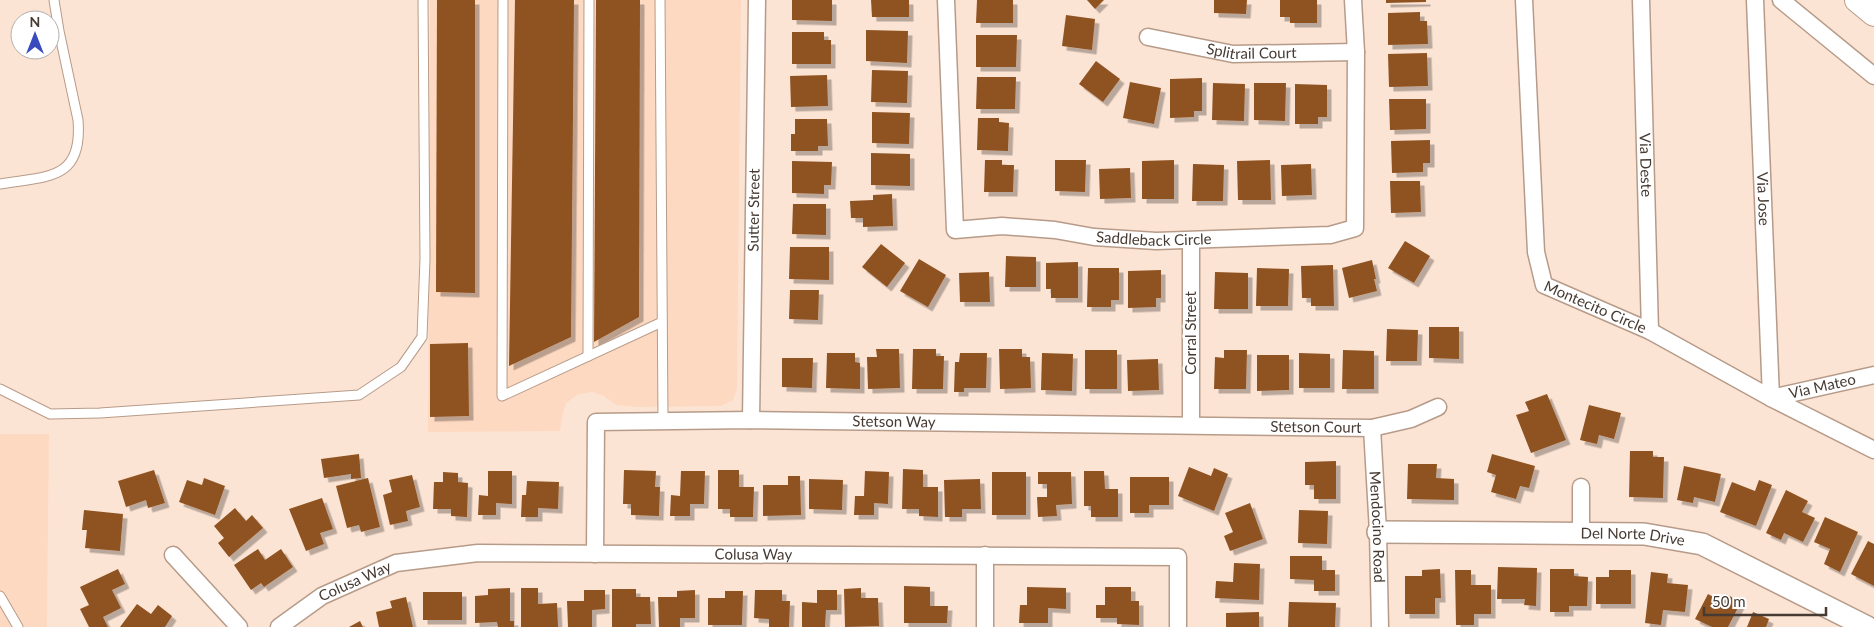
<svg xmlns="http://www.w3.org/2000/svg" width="1874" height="627" viewBox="0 0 1874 627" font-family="Lato,sans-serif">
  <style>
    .built { fill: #fed9c1 }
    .building { fill: #8f5221; filter: url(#shadow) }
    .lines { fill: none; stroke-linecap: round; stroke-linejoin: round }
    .service-casing { stroke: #b79b89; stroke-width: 11 }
    .minor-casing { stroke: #b79b89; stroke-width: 19 }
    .tertiary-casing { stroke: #b79b89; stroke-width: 24 }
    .secondary-casing { stroke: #b79b89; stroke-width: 26 }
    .service { stroke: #fff; stroke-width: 9 }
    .minor { stroke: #fff; stroke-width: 16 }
    .tertiary { stroke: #fff; stroke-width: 21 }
    .secondary { stroke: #fff; stroke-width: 24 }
    .labels { text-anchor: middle; stroke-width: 5; stroke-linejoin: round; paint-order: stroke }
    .street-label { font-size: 15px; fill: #463a32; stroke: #fff }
  </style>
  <defs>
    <filter id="shadow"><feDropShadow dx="4.5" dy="4.5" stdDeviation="0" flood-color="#0004"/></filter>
  </defs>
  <rect width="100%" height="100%" fill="#fce4d4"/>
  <g class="built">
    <polygon points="430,0 741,0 737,389 733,400 721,406 636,407 616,405 604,396 592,392 579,394 566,403 562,416 560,431 428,432"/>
    <polygon points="0,434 49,434 47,627 0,627"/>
  </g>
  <g class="building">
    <polygon points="437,0 475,0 475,293 436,292"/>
    <polygon points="515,0 574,0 571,337 509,366"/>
    <polygon points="596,0 640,0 639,317 594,342"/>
    <polygon points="792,0 832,0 832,21 792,20"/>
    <polygon points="871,0 909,0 909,17 872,17"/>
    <polygon points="977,0 1013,0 1013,23 976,23"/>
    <polygon points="1087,0 1104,0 1095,9"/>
    <polygon points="1214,0 1247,0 1246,14 1214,13"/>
    <polygon points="1280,0 1317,0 1317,23 1290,23 1290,17 1280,17"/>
    <polygon points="1386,0 1426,0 1426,2 1386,3"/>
    <polygon points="1420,12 1420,21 1427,21 1428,44 1388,45 1388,13"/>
    <polygon points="1066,15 1095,19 1092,50 1062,46"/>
    <polygon points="866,30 908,31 907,63 866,61"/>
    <polygon points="792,32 824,32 824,40 831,40 831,64 792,64"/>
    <polygon points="976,35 1017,35 1016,67 976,67"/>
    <polygon points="1427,53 1428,86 1389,87 1388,54"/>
    <polygon points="1096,61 1120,79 1103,102 1079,84"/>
    <polygon points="872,70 908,71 907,103 871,102"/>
    <polygon points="827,75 828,106 791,107 790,76"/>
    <polygon points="977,77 1016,77 1015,109 976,109"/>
    <polygon points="1202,78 1202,111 1194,111 1194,117 1170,118 1170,79"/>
    <polygon points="1130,82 1161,88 1154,124 1123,118"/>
    <polygon points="1213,83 1245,84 1244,121 1212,120"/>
    <polygon points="1254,83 1286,83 1285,121 1254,120"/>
    <polygon points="1295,84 1327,85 1327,117 1318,117 1318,124 1295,124"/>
    <polygon points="1389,99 1426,99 1426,129 1390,130"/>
    <polygon points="872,112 910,113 909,144 872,143"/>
    <polygon points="978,118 999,118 999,122 1009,123 1008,151 977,150"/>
    <polygon points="795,119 827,119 828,146 818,146 818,151 791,151 791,134 795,134"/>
    <polygon points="1430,140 1430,163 1423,163 1423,172 1392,173 1391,141"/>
    <polygon points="871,153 910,154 910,186 871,185"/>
    <polygon points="985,160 1002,160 1002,165 1014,165 1013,192 984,192"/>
    <polygon points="1055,160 1086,160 1085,192 1055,191"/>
    <polygon points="1174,160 1174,199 1142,199 1142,161"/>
    <polygon points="1270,160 1271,200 1238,200 1237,161"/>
    <polygon points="792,161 832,162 831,185 824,185 824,194 792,193"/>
    <polygon points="1193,164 1224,165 1223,201 1192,201"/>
    <polygon points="1311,164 1312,195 1282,196 1281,165"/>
    <polygon points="1130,168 1131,198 1100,199 1099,169"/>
    <polygon points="1390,181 1420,181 1421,212 1391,213"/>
    <polygon points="892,194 893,226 863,227 863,218 851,218 850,201 873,200 873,195"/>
    <polygon points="793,204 826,204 826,235 792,234"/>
    <polygon points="1405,241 1430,256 1414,283 1388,268"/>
    <polygon points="881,244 905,263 887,287 862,267"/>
    <polygon points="790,247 829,247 829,280 789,279"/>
    <polygon points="1006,256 1036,257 1036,287 1005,287"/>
    <polygon points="919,259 946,275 928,307 900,291"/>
    <polygon points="1372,260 1376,279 1374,279 1377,291 1349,298 1342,268"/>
    <polygon points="1078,262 1078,298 1051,298 1051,289 1046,289 1046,263"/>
    <polygon points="1333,265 1334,306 1311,306 1311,298 1302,298 1301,266"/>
    <polygon points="1088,268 1119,268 1119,300 1111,300 1111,307 1087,307"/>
    <polygon points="1257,268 1289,269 1288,306 1256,306"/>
    <polygon points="1161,270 1161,298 1156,298 1156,307 1128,308 1128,271"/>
    <polygon points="989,272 990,302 960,302 959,273"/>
    <polygon points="1215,272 1248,273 1248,309 1214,309"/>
    <polygon points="790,290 819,290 818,320 789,319"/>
    <polygon points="1429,327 1459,327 1459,359 1429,358"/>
    <polygon points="1387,329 1418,330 1417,361 1386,361"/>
    <polygon points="468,343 469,416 430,417 430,344"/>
    <polygon points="876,349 899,349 900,388 868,389 867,357 877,357"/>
    <polygon points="913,349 936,349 936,356 944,356 943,389 912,389"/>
    <polygon points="999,349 1022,349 1022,357 1030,357 1031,388 1000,389"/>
    <rect x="1085" y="350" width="32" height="39"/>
    <polygon points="1224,350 1247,350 1246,389 1214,389 1215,357 1224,358"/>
    <polygon points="1343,350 1374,351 1374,389 1342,389"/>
    <polygon points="827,353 855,353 855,362 860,363 860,389 826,388"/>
    <polygon points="960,353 987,353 986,388 964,388 964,392 954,392 955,362 959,362"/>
    <polygon points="1042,353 1073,354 1072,391 1041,390"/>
    <polygon points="1299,353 1330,354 1330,388 1299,388"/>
    <polygon points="1257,355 1289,355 1289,390 1257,391"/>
    <polygon points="782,358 813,358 812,388 782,387"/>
    <polygon points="1158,359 1159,390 1128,391 1127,360"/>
    <polygon points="1547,394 1566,440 1531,453 1516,415 1529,411 1525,402"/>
    <polygon points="1589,405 1621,413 1614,439 1599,435 1597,444 1580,440"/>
    <polygon points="1630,451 1653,451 1653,457 1664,457 1663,498 1629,497"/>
    <polygon points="359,454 361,478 351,479 351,474 324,478 321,459"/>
    <polygon points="1492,454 1535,466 1529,488 1520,486 1516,499 1491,492 1496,475 1487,472"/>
    <polygon points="1336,461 1336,499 1314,499 1314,485 1305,485 1305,462"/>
    <polygon points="1408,464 1437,464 1436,478 1454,479 1454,500 1407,499"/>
    <polygon points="1684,466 1721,474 1715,502 1694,497 1693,503 1677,500"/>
    <polygon points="1189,467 1211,476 1214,468 1228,474 1214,511 1178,496"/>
    <polygon points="903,469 923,470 923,487 938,487 938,517 919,516 919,509 902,509"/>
    <polygon points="154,470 165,503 148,508 146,500 126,507 118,481"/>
    <polygon points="624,470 656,471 655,487 660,487 659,516 631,515 631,504 623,504"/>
    <polygon points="718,470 739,470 739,487 754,487 753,517 730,517 730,509 718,509"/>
    <polygon points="488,471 512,471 512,504 496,503 496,515 478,515 479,495 488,496"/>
    <polygon points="681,471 705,471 704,504 690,504 690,516 670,516 671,495 680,496"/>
    <polygon points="865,471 889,472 888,504 874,503 874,515 854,515 855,496 864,496"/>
    <polygon points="1084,471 1104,471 1105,489 1118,489 1118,517 1091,517 1091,506 1084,506"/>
    <polygon points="443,472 458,473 458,482 468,483 467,517 451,516 451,509 433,509 434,482 443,482"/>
    <rect x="992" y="472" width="34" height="43"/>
    <polygon points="1038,472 1071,472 1072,504 1056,505 1057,516 1038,517 1037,497 1047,497 1047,484 1038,484"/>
    <polygon points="412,475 420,507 406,511 408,521 390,525 383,495 392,492 389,480"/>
    <polygon points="788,476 800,476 801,515 763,516 763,485 788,485"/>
    <polygon points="1130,477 1169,477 1169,505 1149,505 1149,513 1130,513"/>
    <polygon points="204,478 225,486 215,515 179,502 187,480 202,485"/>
    <polygon points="368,478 380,527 361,532 359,525 347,528 336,486"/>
    <polygon points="809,479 843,480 842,510 809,509"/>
    <polygon points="980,479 981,509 962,509 962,517 945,517 944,480"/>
    <polygon points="1759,480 1772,485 1756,526 1720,512 1732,482 1755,491"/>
    <polygon points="527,481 559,482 558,509 538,508 538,517 521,517 522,495 526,495"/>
    <polygon points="1786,490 1808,501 1802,512 1815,518 1803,542 1784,533 1781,540 1766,533"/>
    <polygon points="322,498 333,529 320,533 324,544 306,551 289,509"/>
    <polygon points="1250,503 1263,539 1230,551 1224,536 1233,532 1225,513"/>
    <polygon points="235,508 246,521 252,515 263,528 229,557 218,543 224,538 214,526"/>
    <polygon points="84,510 123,514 120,551 85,548 87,530 82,530"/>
    <polygon points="1299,510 1328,511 1327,544 1298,543"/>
    <polygon points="1825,517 1858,532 1840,572 1824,564 1830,549 1814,542"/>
    <polygon points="1868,541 1874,544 1874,586 1851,574"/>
    <polygon points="258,549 265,560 281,549 293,567 264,587 261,583 251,590 234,565"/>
    <polygon points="1290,556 1322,556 1322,570 1335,570 1335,591 1314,591 1314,580 1290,579"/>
    <polygon points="1234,563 1260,564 1259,600 1215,598 1216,581 1233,582"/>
    <polygon points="1498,567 1537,568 1536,606 1524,605 1525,599 1497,599"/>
    <polygon points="118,569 125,584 112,590 121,608 103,617 108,627 89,627 80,609 89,605 80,587"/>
    <polygon points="1440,569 1441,598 1435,598 1435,614 1405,614 1405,576 1422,576 1422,570"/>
    <polygon points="1550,569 1574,569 1574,576 1588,577 1587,606 1569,606 1569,612 1550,612"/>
    <polygon points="1455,570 1471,570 1471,585 1491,585 1491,614 1474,614 1474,625 1456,625"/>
    <polygon points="1609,570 1631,570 1631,604 1596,604 1596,577 1609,577"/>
    <polygon points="1651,572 1668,574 1667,583 1688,585 1685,612 1663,610 1661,625 1645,623"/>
    <polygon points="904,586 930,587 930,606 948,606 947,623 904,623"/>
    <polygon points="1027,587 1066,588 1066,609 1048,608 1048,623 1019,623 1020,605 1027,605"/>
    <polygon points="1105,587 1131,587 1131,601 1139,601 1139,625 1117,624 1117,618 1096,618 1096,605 1105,605"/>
    <polygon points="510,588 510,621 514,621 514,627 498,627 497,622 475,623 475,596 488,595 488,589"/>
    <polygon points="521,588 538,588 538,604 557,603 558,627 521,627"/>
    <polygon points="861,588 861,598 878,598 879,626 845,627 844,589"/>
    <polygon points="612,589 636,589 636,597 650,597 651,624 636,624 636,627 612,627"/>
    <polygon points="584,590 605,590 605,609 592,610 592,627 568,627 567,601 584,601"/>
    <polygon points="695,590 695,618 680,618 680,627 659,627 658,597 677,597 677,591"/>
    <polygon points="755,590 782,590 782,601 790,601 789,627 769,627 769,619 754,618"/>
    <polygon points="817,590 837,590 837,610 826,610 825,627 802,627 802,602 817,603"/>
    <polygon points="725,591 743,591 742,625 708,625 708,598 725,598"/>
    <rect x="423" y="592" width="39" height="28"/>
    <polygon points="1708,594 1723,602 1726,594 1741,602 1728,627 1712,627 1695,619"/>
    <polygon points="406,597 413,627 379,627 376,612 392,608 390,601"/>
    <polygon points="1289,602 1336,603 1335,627 1288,627"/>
    <polygon points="137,604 151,614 158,605 172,616 165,627 120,627"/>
    <polygon points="1259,612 1259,627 1226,627 1226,613"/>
    <polygon points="1753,612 1769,619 1766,627 1747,627"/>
    <polygon points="360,621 363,627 349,627"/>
  </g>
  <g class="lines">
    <defs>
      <g id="service">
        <polyline points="503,0 502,396 662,322"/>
        <polyline points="660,0 663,421"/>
        <path d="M0,184C47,176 83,181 78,120L59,31L54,0"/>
        <polyline points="588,356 589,0"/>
        <polyline points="0,389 50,414 100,413 359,395 401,367 422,337 425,259 423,0"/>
        <polyline points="0,596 18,627"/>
      </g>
      <g id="minor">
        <path id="s1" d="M946,0L955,230L1002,226L1055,230L1094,237L1156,241L1330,235L1355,228L1356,52L1353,0"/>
        <path id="s2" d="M1524,0L1536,252L1544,285L1650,331L1771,398L1874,450"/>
        <path id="s3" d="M1641,0L1650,331"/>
        <path id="s4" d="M1755,0L1771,398L1874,375"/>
        <polyline points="1781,0 1874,76"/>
        <path id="s5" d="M1148,37L1233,54L1356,52"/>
        <path id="s6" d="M751,420L757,0"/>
        <polyline points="1191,425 1191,241"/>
        <path id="s7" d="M1372,428L1378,532L1380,627"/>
        <polyline points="1581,487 1581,533"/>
        <path id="s8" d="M595,554L596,422L751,420L1372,428L1411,419L1438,407"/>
        <polyline points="173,555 239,627"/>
        <polyline points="985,555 985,627"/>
        <path id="s9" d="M279,627L322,596L396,563L478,553L1178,557V627"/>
      </g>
      <g id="tertiary">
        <path id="s10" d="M1378,532L1644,534L1702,544L1867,627"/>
      </g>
      <polyline id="secondary" points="1857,0 1874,14"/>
    </defs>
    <use href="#service" class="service-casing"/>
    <use href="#minor" class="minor-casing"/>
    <use href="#tertiary" class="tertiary-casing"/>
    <use href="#secondary" class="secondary-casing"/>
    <use href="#service" class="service"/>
    <use href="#minor" class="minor"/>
    <use href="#tertiary" class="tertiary"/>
    <use href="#secondary" class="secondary"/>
  </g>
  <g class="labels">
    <g class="street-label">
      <text dy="5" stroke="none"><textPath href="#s5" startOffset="105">Splitrail Court</textPath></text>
      <text dy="5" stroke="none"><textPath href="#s3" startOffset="165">Via Deste</textPath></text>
      <text dy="5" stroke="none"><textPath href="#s4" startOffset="199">Via Jose</textPath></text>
      <text dy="5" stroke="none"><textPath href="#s6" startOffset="210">Sutter Street</textPath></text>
      <text dy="5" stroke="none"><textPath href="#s1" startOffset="430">Saddleback Circle</textPath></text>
      <text dy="5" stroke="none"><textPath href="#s2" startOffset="342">Montecito Circle</textPath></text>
      <text transform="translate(1191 333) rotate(-90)" y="5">Corral Street</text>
      <text dy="5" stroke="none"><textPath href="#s4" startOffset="451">Via Mateo</textPath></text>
      <text dy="5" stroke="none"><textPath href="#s8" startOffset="430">Stetson Way</textPath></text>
      <text dy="5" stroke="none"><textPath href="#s8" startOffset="852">Stetson Court</textPath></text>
      <text dy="5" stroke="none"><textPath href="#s7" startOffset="99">Mendocino Road</textPath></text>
      <text dy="5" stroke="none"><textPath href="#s10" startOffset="255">Del Norte Drive</textPath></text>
      <text dy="5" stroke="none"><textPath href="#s9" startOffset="492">Colusa Way</textPath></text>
      <text dy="5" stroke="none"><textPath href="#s9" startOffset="89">Colusa Way</textPath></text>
    </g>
  </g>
  <g transform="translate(35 35)"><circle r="24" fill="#ffffff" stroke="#b5b0ad"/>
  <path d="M0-4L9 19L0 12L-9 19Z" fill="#384abd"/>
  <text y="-8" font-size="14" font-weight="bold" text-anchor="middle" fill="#463a32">N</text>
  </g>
  <path d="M1704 607v8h122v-8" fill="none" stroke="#463a32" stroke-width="2.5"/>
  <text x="1712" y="607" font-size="15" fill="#463a32" stroke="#ffffff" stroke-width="4" paint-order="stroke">50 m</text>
</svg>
